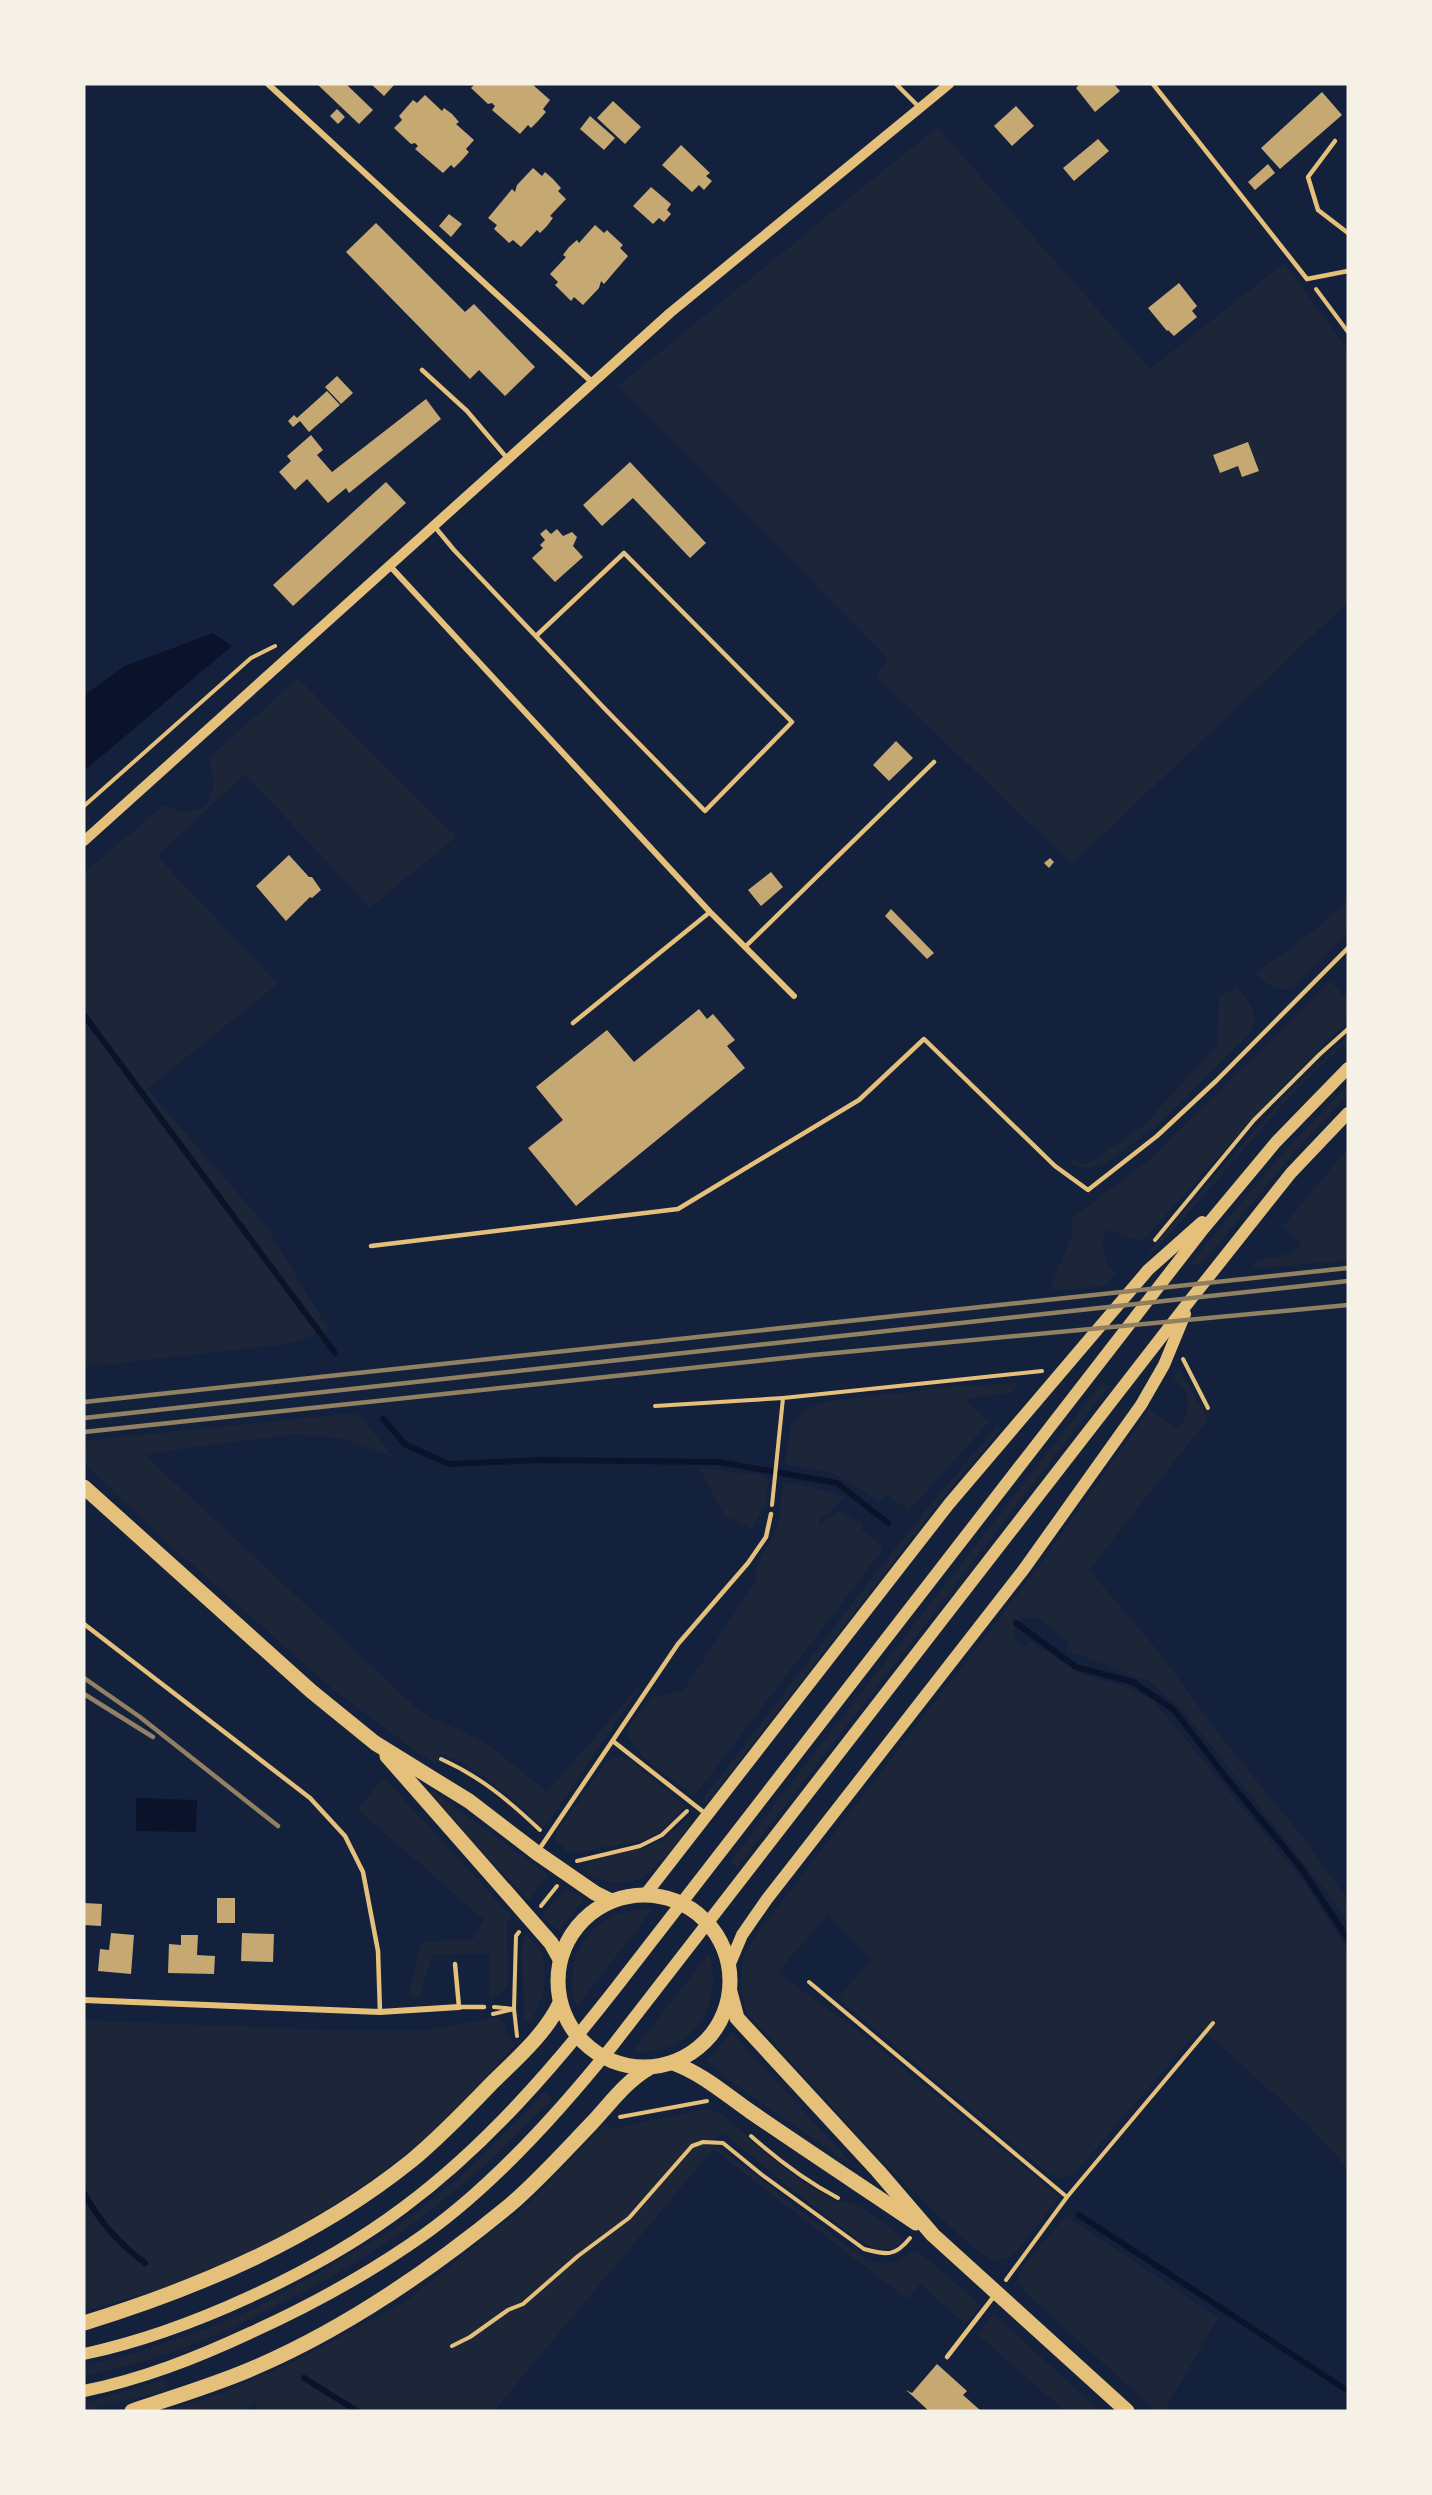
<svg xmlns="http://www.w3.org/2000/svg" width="1432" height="2495" viewBox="0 0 1432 2495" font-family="Signika,sans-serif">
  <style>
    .green { fill: #1d2539 }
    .water { fill: #0b132b }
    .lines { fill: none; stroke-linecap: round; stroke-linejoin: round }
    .stream { stroke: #0b132b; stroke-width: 6 }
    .building { fill: #c6a872 }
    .path { stroke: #e5c07b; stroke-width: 4 }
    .service { stroke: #e5c07b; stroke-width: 4.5 }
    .minor { stroke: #e5c07b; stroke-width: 6 }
    .tertiary { stroke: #e5c07b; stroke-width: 10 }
    .secondary { stroke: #e5c07b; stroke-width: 12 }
    .primary { stroke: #e5c07b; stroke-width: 15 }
    .rail { stroke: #918062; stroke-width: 4.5 }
  </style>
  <rect width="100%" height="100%" fill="#14213d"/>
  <g class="green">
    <polygon points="937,127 1150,369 1284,263 1348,350 1348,602 1072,864 876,676 888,658 618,386"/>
    <path d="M298,678L456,837L370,908L245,774L157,856L278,984L147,1089L267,1227L329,1330L287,1344L93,1366L84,1361V873L164,805L181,812L203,809C217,790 215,781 209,758Z"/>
    <path d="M1348,899V931L1294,987C1278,994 1266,984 1256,973L1319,927Z"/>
    <path d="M1330,981L1344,996L1348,993V1021L1284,1084L1141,1242L1105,1228C1101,1247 1102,1260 1116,1273L1105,1286L1049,1291L1072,1235V1218L1151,1159Z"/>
    <path d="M1237,986C1249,1003 1259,1010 1251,1032L1155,1128L1105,1163L1095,1167L1081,1168L1070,1163L1073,1159L1085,1165L1143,1126L1218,1044L1219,998Z"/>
    <polygon points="1348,1036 1348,1040 1294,1092 1153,1253 1149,1251 1289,1092"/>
    <polygon points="1348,1085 1348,1095 1298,1148 1202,1264 1188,1266 1285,1150"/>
    <path d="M1348,1148V1260L1251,1269L1258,1259C1276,1259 1290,1255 1302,1243L1282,1227Z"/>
    <path d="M1179,1370L1208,1419L1089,1570L1159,1652L1215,1729L1304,1839L1348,1900V1924L1332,1899L1182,1709L1148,1681L1066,1650L1068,1641L1036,1617H1023L1016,1623L1014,1634L1024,1648L1030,1641L1084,1675L1124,1686L1153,1700L1306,1885L1348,1950V2169L1307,2124L1211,2037L1198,2031L1073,2175L1060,2178L1049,2174L838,1998L871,1960L827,1915L777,1973L846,2021L1059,2197L1018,2250L1010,2257L994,2261C970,2248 950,2226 931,2208C866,2148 808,2079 748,2014C741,2001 739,1970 744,1956C748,1947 755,1938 760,1930L1036,1570L1149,1410L1178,1429C1191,1412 1194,1392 1173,1379Z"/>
    <polygon points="1020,1383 1012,1393 964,1399 989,1422 909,1511 886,1494 880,1502 832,1473 785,1464 791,1426 805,1409 829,1401 952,1387"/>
    <polygon points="1099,1386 1109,1386 737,1868 730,1862"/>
    <path d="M357,1413L395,1458L342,1438L294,1434L144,1454L422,1713L485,1742L547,1792L648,1676L544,1828C513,1801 480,1765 440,1754L437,1763L421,1755L334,1690L154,1531L84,1462V1441Z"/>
    <path d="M997,1427L1001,1429L948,1491L707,1803L700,1802C799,1677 891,1545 997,1427Z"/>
    <polygon points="699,1468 760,1475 768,1479 767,1501 752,1529 725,1516"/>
    <path d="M783,1483L813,1487L845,1497L818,1522L820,1524L839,1512L863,1523L861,1529L884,1548L694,1796C680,1784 629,1752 628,1734C628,1723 644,1707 651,1698L683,1691L757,1579L756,1569L779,1523Z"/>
    <polygon points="621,1757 629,1760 686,1806 663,1829 653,1836 640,1841 578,1852 568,1852 555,1839 556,1833 606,1763 613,1758"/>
    <path d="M384,1778L512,1917L507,1921L508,1983C505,1992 499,1995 489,1998V1953L432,1955L419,1998L409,1995L421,1942L473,1939L484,1920L357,1809Z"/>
    <polygon points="432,1790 548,1875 528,1901 428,1793"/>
    <path d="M690,1819L687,1829L665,1858H662C657,1863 652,1871 646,1875C626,1888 600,1884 582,1870C597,1849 630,1854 652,1845C667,1839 676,1826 690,1819Z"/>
    <path d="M567,1888L583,1899C581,1907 565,1922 559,1931L542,1916Z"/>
    <path d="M653,1909L577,2006C571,1995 571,1982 573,1970C579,1929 614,1908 653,1909Z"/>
    <path d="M526,1935C530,1939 536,1944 539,1950C551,1974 543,2002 529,2023L524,2020L522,1950Z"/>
    <path d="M709,1954C725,2007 691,2056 633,2051Z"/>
    <path d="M498,2017L506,2025L505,2035L515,2045C488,2074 463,2105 433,2131C363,2192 279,2243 193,2277C157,2291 120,2300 84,2311V2020L346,2031H424Z"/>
    <polygon points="731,2032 857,2169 733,2083 705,2060 715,2052"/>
    <path d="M544,2092L552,2099C465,2191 383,2254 268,2310C230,2329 191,2347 150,2359C128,2366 106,2371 84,2376V2367L131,2354L204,2330L258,2307L394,2229L460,2177Z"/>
    <path d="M706,2109L722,2114L768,2155L805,2184L841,2203L843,2200L863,2208L904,2238C896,2248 888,2251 876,2248C863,2244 851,2233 840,2226C800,2197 762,2164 723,2133L711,2141L856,2253C882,2268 891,2266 916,2250L981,2305L965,2324L920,2284L907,2299L713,2149L494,2411H259L255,2403L241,2411H164L225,2392L297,2360L406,2301L529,2203L605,2124L612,2129Z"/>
    <polygon points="1066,2216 1218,2318 1164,2411 1156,2411 1024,2291 1017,2281 1022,2268"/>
    <polygon points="992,2316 996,2316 1100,2411 1065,2411 977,2334"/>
    <polygon points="164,2380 168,2390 84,2411 84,2403"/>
  </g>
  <g class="water">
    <polygon points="213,633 232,646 84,771 84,695 125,666"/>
    <polygon points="136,1798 197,1800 196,1832 136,1831"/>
  </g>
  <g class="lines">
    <g class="stream">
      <polyline points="84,1015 335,1353"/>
      <polyline points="383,1419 406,1445 449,1464 540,1460 719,1462 837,1483 888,1523"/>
      <polyline points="1016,1623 1076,1667 1133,1682 1174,1710 1224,1775 1301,1868 1348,1939"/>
      <path d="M84,2193C99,2221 119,2244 145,2263"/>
      <polyline points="1079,2215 1348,2391"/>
      <polyline points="304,2378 357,2411"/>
    </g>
  </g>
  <g class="building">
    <polygon points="317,84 346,84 373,110 359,124"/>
    <polygon points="371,84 395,84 384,96"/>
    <polygon points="475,84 532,84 550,100 543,109 546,112 538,121 531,128 528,125 520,134 492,110 495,106 492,103 488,104 471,88"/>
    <polygon points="1080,84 1114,84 1120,91 1095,112 1076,88"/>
    <polygon points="1322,92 1342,115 1280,169 1261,148"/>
    <polygon points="425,95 442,111 444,108 452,114 459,122 456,124 474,140 466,149 469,152 462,160 454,168 451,165 443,173 415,149 418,146 415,143 411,144 394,128 402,120 399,116 413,100 417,103"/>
    <polygon points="613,101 641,127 625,144 597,118"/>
    <polygon points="1016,106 1034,126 1012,146 994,126"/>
    <polygon points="337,109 345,117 338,124 330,116"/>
    <polygon points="590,116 615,138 604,150 580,129"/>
    <polygon points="1098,139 1109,151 1074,181 1063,168"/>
    <polygon points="681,145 710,173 706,176 712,181 704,190 699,185 692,192 662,165"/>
    <polygon points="1268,164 1275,173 1255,190 1248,182"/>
    <polygon points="533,168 542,176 545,172 553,179 561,188 558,191 566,199 550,216 553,218 547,226 540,233 537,230 521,247 513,240 509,243 506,240 494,229 497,225 488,218 512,189 515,192 517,185"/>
    <polygon points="651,187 671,204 667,210 671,214 664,222 659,218 653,224 633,206"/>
    <polygon points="449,214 462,224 451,237 439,226"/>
    <polygon points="376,223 465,312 474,304 535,367 505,396 479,370 470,379 346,252"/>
    <polygon points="595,225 604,233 607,230 610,233 623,245 620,248 628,256 604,284 601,281 599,288 583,305 574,297 571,301 555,285 558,282 550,274 566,257 563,255 569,247 577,240 579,243"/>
    <polygon points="1179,283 1197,306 1192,311 1197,317 1174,336 1168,330 1167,331 1148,308"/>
    <polygon points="337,376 353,393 341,404 325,387"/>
    <polygon points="327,391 340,405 309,432 300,421 293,427 288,421 294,415 297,418"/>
    <polygon points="426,399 441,419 349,493 346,488 328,503 307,479 295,490 279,472 291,461 287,456 311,435 323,450 317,455 332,472"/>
    <polygon points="1248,442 1259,471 1242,477 1238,466 1220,473 1213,455"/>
    <polygon points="630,462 706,543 690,558 633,498 602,526 583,505"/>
    <polygon points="386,482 406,503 293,606 273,585"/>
    <polygon points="546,529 551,534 557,529 563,536 572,532 577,537 573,546 583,557 555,582 532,558 543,548 540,545 545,540 540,534"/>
    <polygon points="896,741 913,758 889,781 873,765"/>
    <polygon points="289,855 309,877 312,877 321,890 312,898 310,897 286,921 256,886"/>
    <polygon points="1050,858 1054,862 1049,868 1044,863"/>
    <polygon points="771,872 783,887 761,906 748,890"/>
    <polygon points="891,909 934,953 927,959 885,916"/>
    <polygon points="699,1009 707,1019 713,1014 735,1040 727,1046 745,1068 576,1206 528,1148 563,1120 536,1087 607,1030 634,1062"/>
    <rect x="217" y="1898" width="18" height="25"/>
    <polygon points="84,1903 102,1904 101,1926 84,1925"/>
    <polygon points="111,1933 134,1935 131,1974 98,1971 100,1949 109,1950"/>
    <polygon points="242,1933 274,1934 273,1962 241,1961"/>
    <polygon points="181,1935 198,1935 197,1955 215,1956 214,1974 168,1973 169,1944 181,1945"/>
    <polygon points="937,2364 967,2391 963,2395 981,2411 929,2411 906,2390 912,2393"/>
  </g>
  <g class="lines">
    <g class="path">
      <polyline points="1316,289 1348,332"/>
      <polyline points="84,806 251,658 275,646"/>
      <polyline points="1155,1240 1254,1120 1320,1054 1348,1029"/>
      <polyline points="1183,1359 1208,1408"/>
      <polyline points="655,1406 783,1398"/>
      <polyline points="772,1505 783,1398 1042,1371"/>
      <path d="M441,1759C481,1777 508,1800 540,1830"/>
      <polyline points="577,1861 640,1846 662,1835 687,1811"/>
      <polyline points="541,1906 557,1886"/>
      <polyline points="809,1982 1067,2197"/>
      <polyline points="494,2007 514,2009 516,1936 519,1932"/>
      <polyline points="493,2014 514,2009 517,2036"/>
      <polyline points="620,2117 707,2101"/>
      <path d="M751,2136C778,2160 806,2181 838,2198"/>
      <polyline points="1006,2280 1067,2197 1213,2023"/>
      <path d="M452,2346L470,2337L508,2310L523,2304L578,2256L629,2218L692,2146L703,2142L723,2143L761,2174L864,2249C887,2255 895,2257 910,2238"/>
    </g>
    <g class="service">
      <polyline points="896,84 920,108"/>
      <polyline points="1153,84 1307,279 1348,271"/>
      <polyline points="1335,141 1308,177 1318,210 1348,233"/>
      <polyline points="422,370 467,411 507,458"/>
      <polyline points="435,527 454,550 605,709 705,811 792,722 624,553 536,636"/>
      <polyline points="746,946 934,762"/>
      <polyline points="573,1023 710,912"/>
      <polyline points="371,1246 678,1209 859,1100 924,1039 1055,1166 1088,1190 1157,1136 1216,1081 1348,948"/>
      <polyline points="84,1624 310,1798 345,1836 363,1872 378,1951 380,2012"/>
      <polyline points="614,1742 706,1814"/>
      <polyline points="538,1851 678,1644 748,1563 766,1537 771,1514"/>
      <polyline points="455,1964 459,2007 484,2007"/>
      <polyline points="947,2357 995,2295"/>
    </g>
    <g class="minor">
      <polyline points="268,84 592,382"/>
      <polyline points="389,565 710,912 794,996"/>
      <polyline points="84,2000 380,2012 459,2007"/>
    </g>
    <polyline class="tertiary" points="84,841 670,313 949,84"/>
    <g class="secondary">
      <polyline points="645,1895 949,1504 1148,1270 1202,1222"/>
      <polyline points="729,1966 742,1935 767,1899 1024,1569 1141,1405 1164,1365 1185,1314"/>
      <path d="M84,2354C188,2332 319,2271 404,2207C487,2145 555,2066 618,1985L1201,1232L1276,1142L1348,1068"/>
      <path d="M84,2391C143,2379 196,2358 250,2333C305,2308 359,2279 409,2245C485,2195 556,2116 613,2045L1191,1299L1291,1173L1348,1113"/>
    </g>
    <g class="primary">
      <polyline points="84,1487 311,1691 375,1743 469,1801 537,1853 595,1893 611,1901"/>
      <polyline points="387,1756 551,1943 560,1959"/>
      <circle cx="644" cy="1981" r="86"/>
      <polyline points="730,1992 737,2018 878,2171 933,2235 1127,2411"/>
      <path d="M673,2063C703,2074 725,2094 751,2112C805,2149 861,2186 916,2223"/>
      <path d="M84,2323C201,2287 315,2238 411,2161C439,2138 465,2111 490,2085C515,2060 545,2035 560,2003"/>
      <path d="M132,2411C171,2398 211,2386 249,2370C344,2330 431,2270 510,2205C538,2181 565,2151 591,2124C610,2104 625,2082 649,2068"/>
    </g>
    <g class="rail">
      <polyline points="84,1402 1348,1268"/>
      <polyline points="84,1418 1348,1281"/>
      <polyline points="84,1432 813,1355 1348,1305"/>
      <polyline points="84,1678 140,1717 278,1826"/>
      <polyline points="84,1694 153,1737"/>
    </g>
  </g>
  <rect width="1432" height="2495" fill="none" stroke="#f6f1e7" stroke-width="171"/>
</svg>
